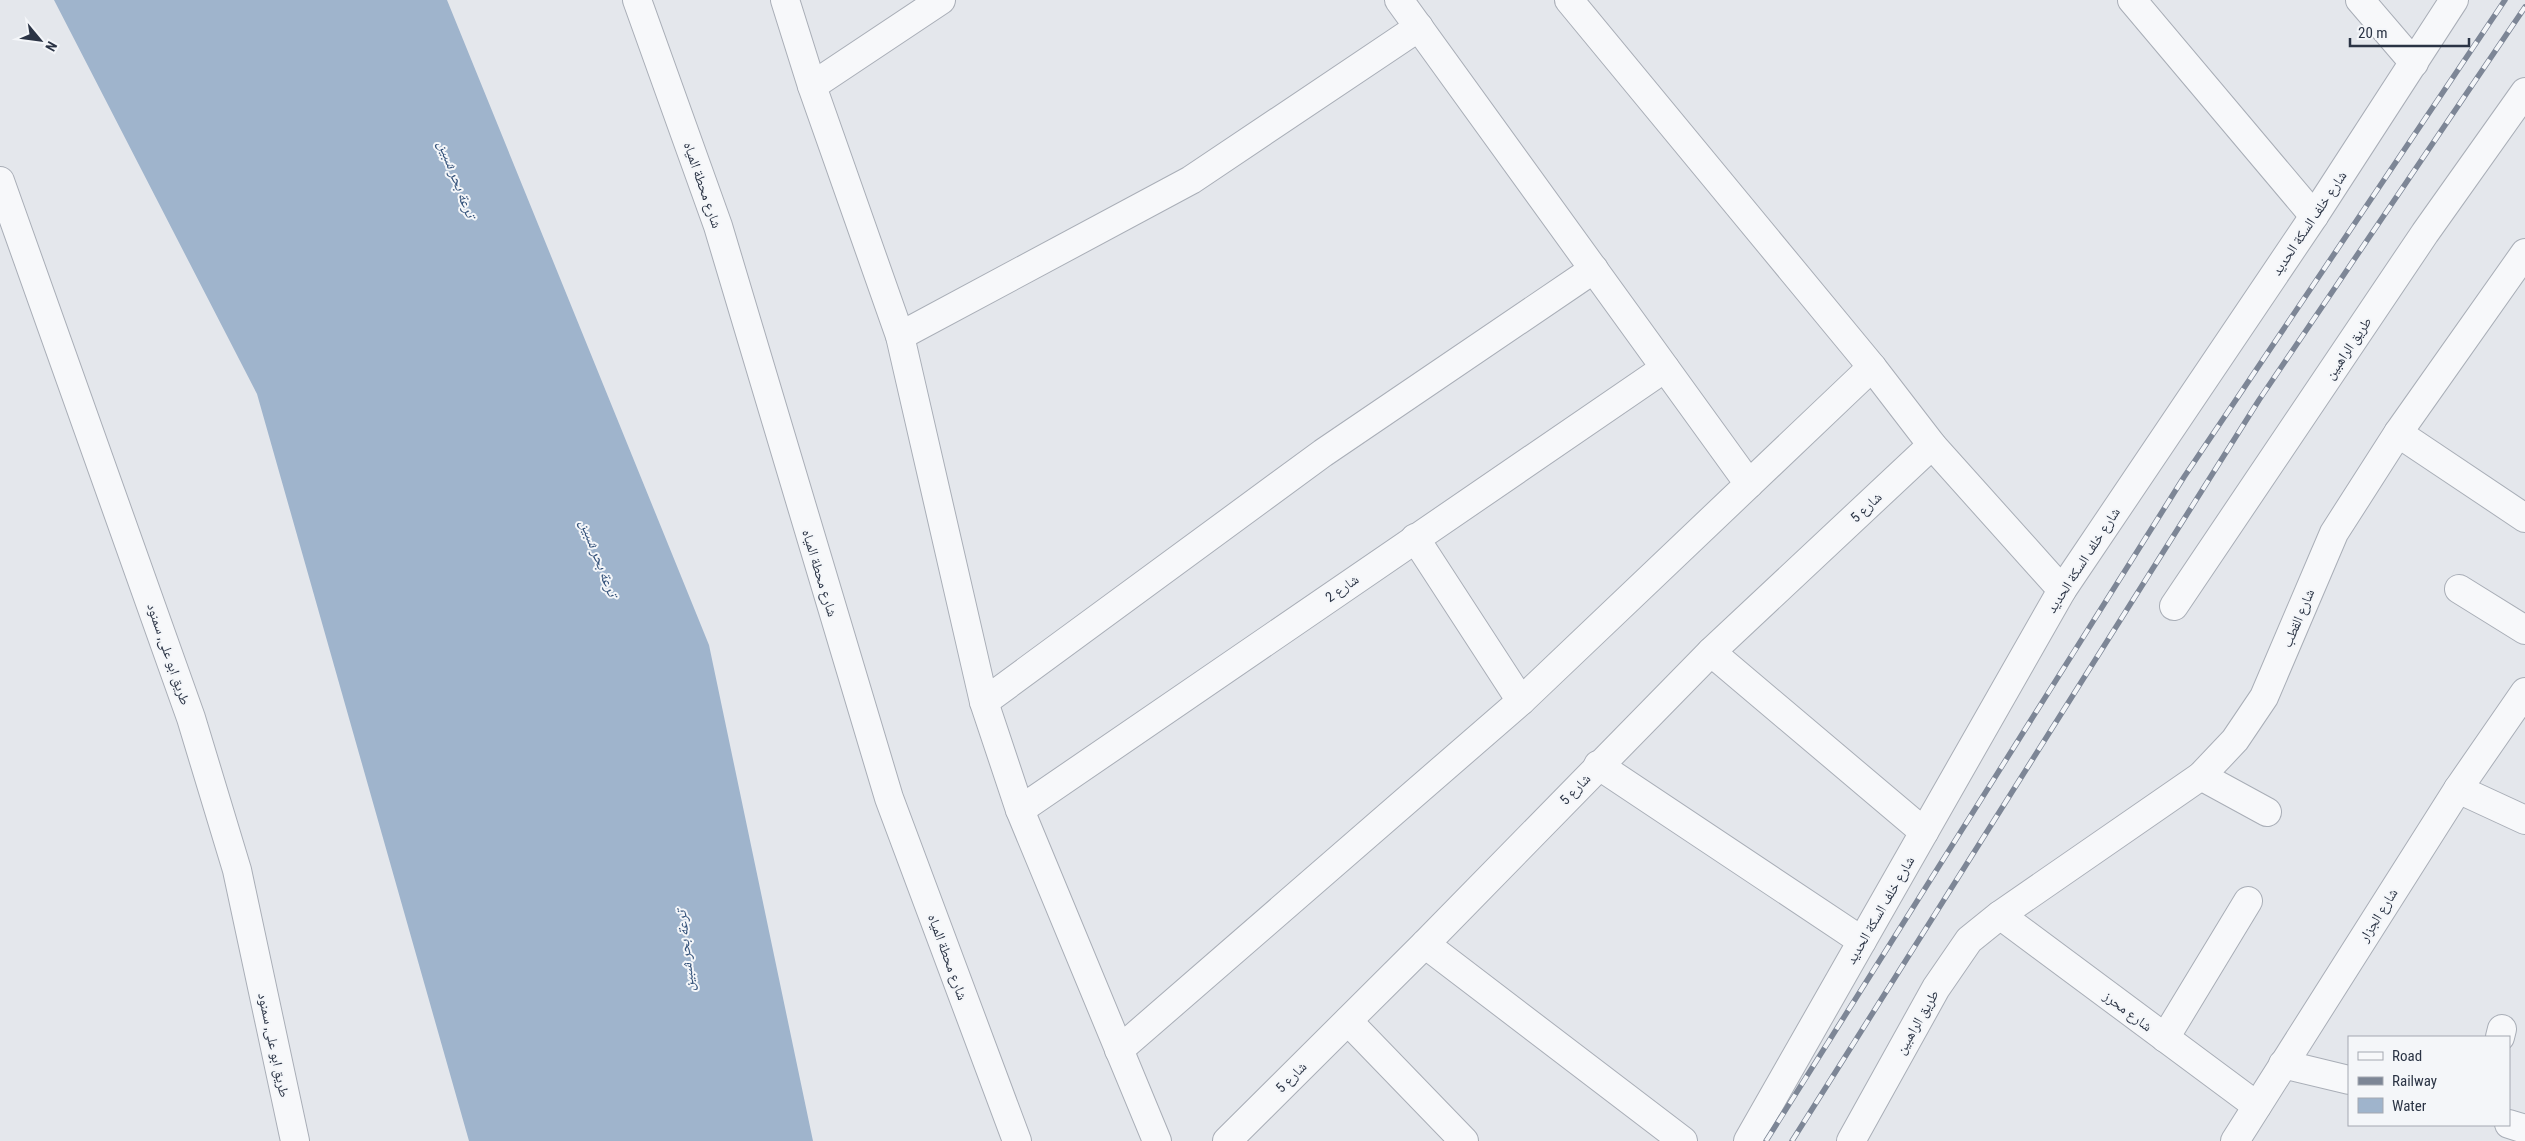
<svg xmlns="http://www.w3.org/2000/svg" width="2525" height="1141" viewBox="0 0 2525 1141" font-family="'Roboto Condensed','Noto Naskh Arabic',sans-serif">
  <style>
    .water { fill: #9fb4cc }
    .lines { fill: none; stroke-linecap: round; stroke-linejoin: round }
    .street-casing { stroke: #a9aeb7; stroke-width: 30 }
    .street { stroke: #f7f8fa; stroke-width: 28 }
    .rail-casing { stroke: #7d8696; stroke-width: 5.5 }
    .rail { stroke: #f4f6f9; stroke-width: 4; stroke-dasharray: 11; stroke-linecap: butt }
    .labels { text-anchor: middle; stroke-width: 4; stroke-linejoin: round; paint-order: stroke }
    .street-label { font-size: 14px; fill: #2b3445; stroke: #f4f6f9 }
    .water-label { font-size: 15px; font-style: italic; fill: #34527a; stroke: #f4f6f9 }
  </style>
  <rect width="100%" height="100%" fill="#e4e7ec"/>
  <polygon class="water" points="54,0 447,0 709,645 813,1141 469,1141 257,394"/>
  <g class="lines">
    <defs>
      <g id="street">
        <polyline points="637,0 718,226 889,798 1017,1141"/>
        <polyline points="785,0 812,86 900,336 984,702 1020,810 1157,1141"/>
        <polyline points="1399,0 1749,484"/>
        <polyline points="1569,0 1872,367 1932,445 2062,590"/>
        <polyline points="2132,0 2314,216"/>
        <polyline points="2360,0 2414,63"/>
        <polyline points="812,86 941,0"/>
        <polyline points="0,181 191,718 237,870 295,1141"/>
        <polyline points="900,336 1191,180 1419,27"/>
        <polyline points="2398,433 2525,518"/>
        <polyline points="1415,538 1521,701"/>
        <polyline points="2459,589 2525,630"/>
        <polyline points="2174,606 2425,233 2525,92"/>
        <polyline points="1711,652 1924,832"/>
        <polyline points="984,702 1323,453 1594,269"/>
        <polyline points="1598,765 1862,941"/>
        <polyline points="2201,776 2267,812"/>
        <polyline points="2458,789 2525,820"/>
        <polyline points="1020,810 1665,368"/>
        <polyline points="2000,915 2257,1106"/>
        <polyline points="1425,944 1683,1141"/>
        <polyline points="1348,1021 1464,1141"/>
        <polyline points="2500,1037 2502,1029"/>
        <polyline points="2165,1038 2248,901"/>
        <polyline points="1119,1050 1521,701 1872,367"/>
        <polyline points="2283,1064 2349,1080"/>
        <polyline points="2509,1124 2525,1129"/>
        <polyline points="1227,1141 1425,944 1711,652 1932,445"/>
        <polyline points="1748,1141 2062,590 2314,216 2454,0"/>
        <polyline points="1851,1141 1936,988 1969,940 2000,915 2201,776 2235,740 2264,697 2334,533 2398,433 2525,253"/>
        <polyline points="2235,1141 2458,789 2525,692"/>
      </g>
    </defs>
    <use href="#street" class="street-casing"/>
    <use href="#street" class="street"/>
    <defs>
      <g id="rail">
        <polyline points="1766,1141 2184,477 2505,0"/>
        <polyline points="1792,1141 2259,400 2525,7"/>
      </g>
    </defs>
    <use href="#rail" class="rail-casing"/>
    <use href="#rail" class="rail"/>
  </g>
  <g class="labels">
    <g class="street-label">
      <text transform="translate(703 185) rotate(71)" y="5">شارع محطة المياه</text>
      <text transform="translate(2309 223) rotate(-56)" y="5">شارع خلف السكة الحديد</text>
      <text transform="translate(2348 348) rotate(-56)" y="5">طريق الراهبين</text>
      <text transform="translate(1866 507) rotate(-43)" y="5">شارع 5</text>
      <text transform="translate(2083 560) rotate(-57)" y="5">شارع خلف السكة الحديد</text>
      <text transform="translate(820 573) rotate(73)" y="5">شارع محطة المياه</text>
      <text transform="translate(1342 588) rotate(-35)" y="5">شارع 2</text>
      <text transform="translate(2298 618) rotate(-67)" y="5">شارع القطب</text>
      <text transform="translate(169 654) rotate(71)" y="5">طريق ابو على, سمنود</text>
      <text transform="translate(1575 789) rotate(-46)" y="5">شارع 5</text>
      <text transform="translate(1880 910) rotate(-60)" y="5">شارع خلف السكة الحديد</text>
      <text transform="translate(2378 915) rotate(-58)" y="5">شارع الجزار</text>
      <text transform="translate(948 957) rotate(70)" y="5">شارع محطة المياه</text>
      <text transform="translate(2128 1011) rotate(37)" y="5">شارع محرز</text>
      <text transform="translate(1917 1022) rotate(-60)" y="5">طريق الراهبين</text>
      <text transform="translate(274 1045) rotate(78)" y="5">طريق ابو على, سمنود</text>
      <text transform="translate(1291 1077) rotate(-45)" y="5">شارع 5</text>
    </g>
    <g class="water-label">
      <text transform="translate(457 179) rotate(69)" y="5">ترعة بحر شبين</text>
      <text transform="translate(599 558) rotate(69)" y="5">ترعة بحر شبين</text>
      <text transform="translate(685 951) rotate(-96)" y="5">ترعة بحر شبين</text>
    </g>
  </g>
  <rect x="2348" y="1036" width="162" height="90" fill="#f4f6f9" stroke="#a4a8b1"/>
  <rect x="2358" y="1052" width="25" height="8" fill="#f7f8fa" stroke="#a4a8b1"/>
  <text x="2392" y="1061" font-size="15" fill="#2b3445">Road</text>
  <rect x="2358" y="1077" width="25" height="8" fill="#7d8696" stroke="#a4a8b1"/>
  <text x="2392" y="1086" font-size="15" fill="#2b3445">Railway</text>
  <rect x="2358" y="1098" width="25" height="15" fill="#9fb4cc" stroke="#a4a8b1"/>
  <text x="2392" y="1111" font-size="15" fill="#2b3445">Water</text>
  <g transform="translate(40 40) rotate(119)" stroke="#f4f6f9" stroke-width="4" paint-order="stroke">
  <path d="M0-4L9 19L0 12L-9 19Z" fill="#2b3445"/>
  <text y="-8" font-size="14" font-weight="bold" text-anchor="middle" fill="#2b3445">N</text>
  </g>
  <path d="M2350 38v8h119v-8" fill="none" stroke="#2b3445" stroke-width="2.5"/>
  <text x="2358" y="38" font-size="15" fill="#2b3445" stroke="#f4f6f9" stroke-width="4" paint-order="stroke">20 m</text>
</svg>
